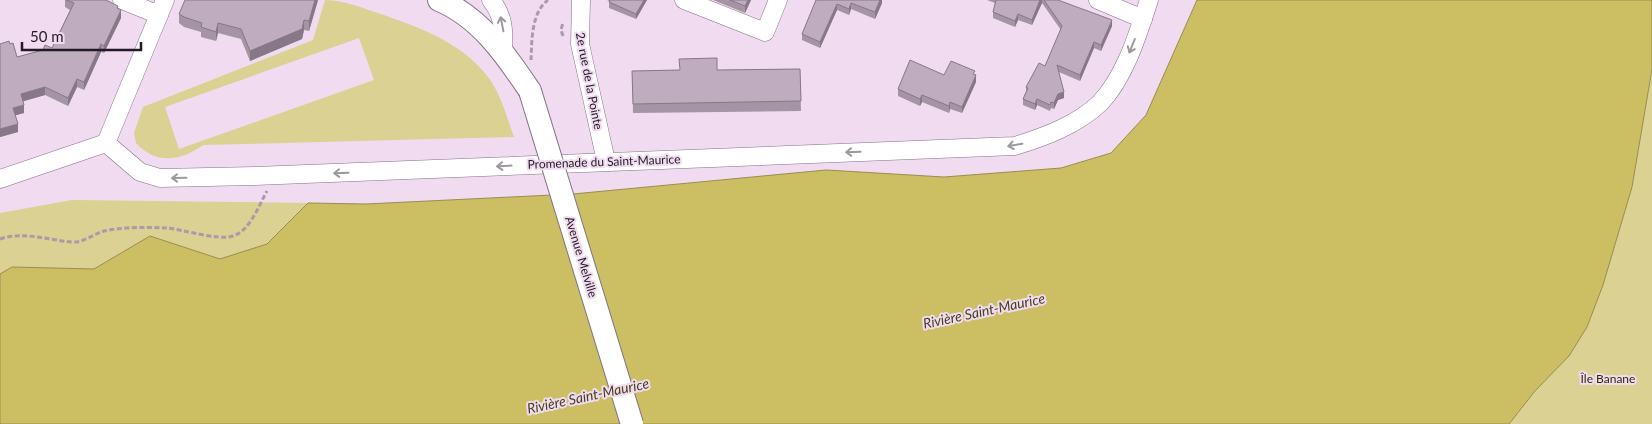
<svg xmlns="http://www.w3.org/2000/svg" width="1652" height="424" viewBox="0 0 1652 424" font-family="Lato,sans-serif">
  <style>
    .green { fill: #dad192; fill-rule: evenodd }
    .water { fill: #ccbe62; stroke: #998d4f }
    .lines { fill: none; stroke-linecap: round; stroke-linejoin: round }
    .minor-casing { stroke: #847285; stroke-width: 19 }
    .major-casing { stroke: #847285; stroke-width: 24 }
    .path { stroke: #aa9aaa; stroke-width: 3; stroke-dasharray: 5 2.5; stroke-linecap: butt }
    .minor { stroke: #fff; stroke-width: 18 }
    .major { stroke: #fff; stroke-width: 22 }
    .major-bridge-casing { stroke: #847285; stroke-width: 24; stroke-linecap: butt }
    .major-bridge { stroke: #fff; stroke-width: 22 }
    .wall { fill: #a494a4 }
    .shaded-wall { fill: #867886 }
    .building { fill: #bfacbf; stroke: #867886 }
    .oneway { stroke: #9c989c }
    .labels { text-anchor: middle; stroke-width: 4; stroke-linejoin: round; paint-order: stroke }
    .street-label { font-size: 12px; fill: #221b22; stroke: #f0dbf0 }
    .park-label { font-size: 12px; fill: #2f2a00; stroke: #f0dbf0 }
    .water-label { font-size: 14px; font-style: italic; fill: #464119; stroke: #f0dbf0 }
  </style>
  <rect width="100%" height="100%" fill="#f0dbf0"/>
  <g class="green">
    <path d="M325,0C345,0 364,9 384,15C423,29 462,43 488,77C501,94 507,118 514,137L203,145C181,161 156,165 136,143L134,133L143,107L313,40ZM359,38L374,80L179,149L165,107Z"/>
    <polygon points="1652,69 1652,424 1509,424 1535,391 1569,356 1587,327 1603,285 1632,187"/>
    <polygon points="72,200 308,203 267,244 220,260 150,236 94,269 12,267 0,274 0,213"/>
  </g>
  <polygon class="water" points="1197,0 1652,0 1652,69 1632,187 1603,285 1587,327 1569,356 1535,391 1509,424 0,424 0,274 12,267 94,269 150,236 220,259 267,244 308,203 366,204 573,194 826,170 944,177 1061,168 1111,153 1146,115"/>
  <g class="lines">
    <defs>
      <g id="minor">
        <polyline points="122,0 159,15"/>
        <path d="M491,0C504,16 504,31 503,51"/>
        <polyline points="581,0 580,44 606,161"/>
        <polyline points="684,0 765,32 778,0"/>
        <polyline points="1098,0 1143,19"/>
        <path d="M106,143L140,172L160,178L255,176L1015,146C1044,137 1077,125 1100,103C1125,77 1138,34 1149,0"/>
        <polyline points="106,143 165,0"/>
        <polyline points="0,179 106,143"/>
      </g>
      <path id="major" d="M439,0C480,17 506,55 530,91"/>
    </defs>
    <use href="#minor" class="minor-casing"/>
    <use href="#major" class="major-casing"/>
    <g class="path">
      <polyline points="563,36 561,30 563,22"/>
      <path d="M531,60C532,40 531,13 548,0"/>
      <path d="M0,239C23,231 48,240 72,242C84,243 93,234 104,231C122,227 146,227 165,228C184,229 216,241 233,236C250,231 259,205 267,191"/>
    </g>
    <use href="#minor" class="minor"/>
    <use href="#major" class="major"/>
    <defs>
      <polyline id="major-bridge" points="530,91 632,424"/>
    </defs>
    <use href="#major-bridge" class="major-bridge-casing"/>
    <use href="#major-bridge" class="major-bridge"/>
  </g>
  <g class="wall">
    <polygon points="65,0 106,0 118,9 121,18 104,53 101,52 84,90 77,87 68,106 45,95 23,101 24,113 15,115 18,132 0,137 10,44 17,57 52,48 70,10 65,7"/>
    <polygon points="318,0 309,31 304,30 302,39 250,61 241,39 218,33 216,41 201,37 201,32 184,27 179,23 179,14"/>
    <polygon points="607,0 647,0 636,19 609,8 609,1"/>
    <polygon points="713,0 751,0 745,13"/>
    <polygon points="816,0 882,0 882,3 875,19 851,9 849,15 837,10 820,48 802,40 802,34"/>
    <polygon points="987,0 1058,0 1112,26 1101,51 1094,48 1080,81 1059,72 1064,98 1058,100 1054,109 1051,108 1050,111 1037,105 1035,110 1023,105 1023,99 1026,92 1026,87 1045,66 1061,30 1042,3 1032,25 1018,20 1015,27 993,18 993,12 995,3"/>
    <polygon points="800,69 801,111 633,113 632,71"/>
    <polygon points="944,75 975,75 976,82 962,113 950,109 949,113 922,102 920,106 898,96 898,89"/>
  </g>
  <g class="shaded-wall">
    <polygon points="315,0 318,0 309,31 309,21"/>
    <polygon points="644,0 647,0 636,19 636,14"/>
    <polygon points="748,0 751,0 745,13 745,6"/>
    <polygon points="880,0 882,0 882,3 875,19 875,12"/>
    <polygon points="1040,0 1042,0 1042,3 1032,25 1032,20"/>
    <polygon points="851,3 851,9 849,15 849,9"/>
    <polygon points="837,4 837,10 820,48 820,42"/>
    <polygon points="121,10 121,18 104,53 104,46"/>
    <polygon points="1018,14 1018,20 1015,27 1015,21"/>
    <polygon points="304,20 304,30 302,39 250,61 250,51"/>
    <polygon points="1112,20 1112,26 1101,51 1101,45"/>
    <polygon points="218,23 218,33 216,41 216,32"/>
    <polygon points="1094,42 1094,48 1080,81 1080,75"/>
    <polygon points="101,44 101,52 84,90 84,82"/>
    <polygon points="976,75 976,82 962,113 962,107"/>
    <polygon points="77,79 77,87 68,106 68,98"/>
    <polygon points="45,87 45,95 21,102 21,94"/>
    <polygon points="1064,92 1064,98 1058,100 1054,109 1054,103 1058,94"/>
    <polygon points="922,95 922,102 920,106 920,99"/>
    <polygon points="1037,99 1037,105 1035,110 1035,104"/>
    <polygon points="950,102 950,109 949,113 949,106"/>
    <polygon points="24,105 24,113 13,116 13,108"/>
    <polygon points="18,124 18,132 0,137 0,129"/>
  </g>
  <g class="building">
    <polygon points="66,0 106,0 118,6 117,8 121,10 104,46 101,44 84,82 77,79 68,98 45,87 21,94 24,105 13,108 18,124 0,129 0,44 9,41 10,44 13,43 17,57 43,50 45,45 52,48 74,3"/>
    <polygon points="185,0 315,0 309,21 304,20 302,29 250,51 241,29 218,23 216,32 201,27 202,23 184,17 179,14"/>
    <polygon points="610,0 644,0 636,14 609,2"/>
    <polygon points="730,0 748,0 745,6"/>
    <polygon points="816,0 880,0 875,12 851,3 849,9 837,4 820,42 802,34"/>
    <polygon points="996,0 1040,0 1032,20 1018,14 1015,21 993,12"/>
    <polygon points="1044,0 1058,0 1112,20 1101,45 1094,42 1080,75 1057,65 1064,92 1058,94 1054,103 1051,102 1050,105 1037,99 1035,104 1023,99 1028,88 1026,87 1039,63 1045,66 1062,26"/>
    <polygon points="717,58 717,70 800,69 801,101 633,104 632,71 680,70 679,59"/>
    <polygon points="910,60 944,75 951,61 975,71 973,74 976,75 962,107 950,102 949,106 922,95 920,99 898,89"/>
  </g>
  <defs><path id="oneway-shaft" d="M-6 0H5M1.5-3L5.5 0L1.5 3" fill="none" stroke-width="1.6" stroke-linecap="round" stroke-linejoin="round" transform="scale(1.25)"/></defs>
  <g class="oneway">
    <use href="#oneway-shaft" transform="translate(502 24) rotate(-101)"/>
    <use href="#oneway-shaft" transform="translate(1132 46) rotate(112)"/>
    <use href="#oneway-shaft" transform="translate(1015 145) rotate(170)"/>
    <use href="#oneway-shaft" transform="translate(853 152) rotate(178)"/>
    <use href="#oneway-shaft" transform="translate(504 166) rotate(177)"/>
    <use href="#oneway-shaft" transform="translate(341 173) rotate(178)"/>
    <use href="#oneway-shaft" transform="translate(179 178) rotate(179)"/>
  </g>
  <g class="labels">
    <g class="street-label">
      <text transform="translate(589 81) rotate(79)" y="4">2e rue de la Pointe</text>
      <text transform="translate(604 162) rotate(-2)" y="4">Promenade du Saint-Maurice</text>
      <text transform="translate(581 257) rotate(73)" y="4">Avenue Melville</text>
    </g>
    <g class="park-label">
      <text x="1608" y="383">Île Banane</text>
    </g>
    <g class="water-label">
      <text transform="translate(984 311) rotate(-12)" y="5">Rivière Saint-Maurice</text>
      <text transform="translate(588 396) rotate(-12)" y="5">Rivière Saint-Maurice</text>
    </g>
  </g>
  <path d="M22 42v8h119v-8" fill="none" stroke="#221b22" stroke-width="2.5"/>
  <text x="30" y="42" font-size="15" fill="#221b22" stroke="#f0dbf0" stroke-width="4" paint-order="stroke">50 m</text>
</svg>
